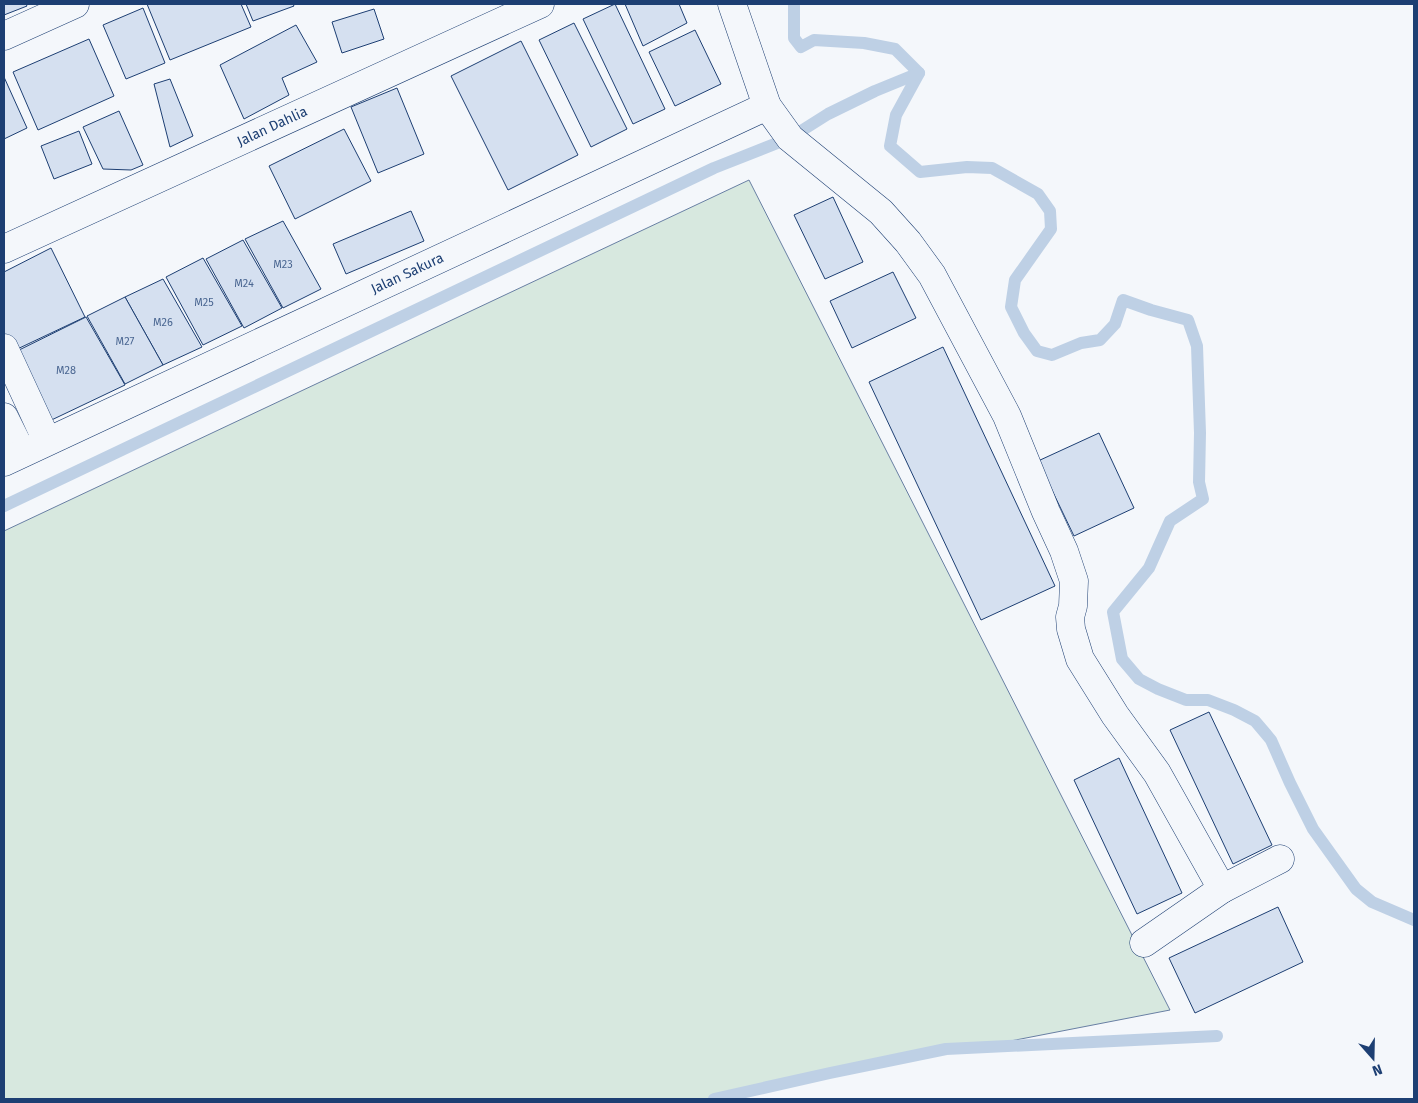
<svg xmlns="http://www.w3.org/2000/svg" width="1418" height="1103" viewBox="0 0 1418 1103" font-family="'Fira Sans',sans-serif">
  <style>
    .green { fill: #d7e8df; stroke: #687fa3 }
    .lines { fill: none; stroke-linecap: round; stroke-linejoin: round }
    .stream { stroke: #bed0e5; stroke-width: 12 }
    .building { fill: #d5e0f0; stroke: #1d3f73 }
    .minor-casing { stroke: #1d3f73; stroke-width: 29 }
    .minor { stroke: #f4f7fb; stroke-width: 28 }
    .labels { text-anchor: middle; stroke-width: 4; stroke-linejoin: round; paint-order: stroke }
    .number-label { font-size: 11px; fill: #4b6792 }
    .street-label { font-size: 14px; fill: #1d3f73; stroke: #f4f7fb }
  </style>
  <rect width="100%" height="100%" fill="#f4f7fb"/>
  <polygon class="green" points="749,180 1170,1010 712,1099 4,1099 4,531"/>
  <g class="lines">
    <g class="stream">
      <polyline points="794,4 794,38 801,47 814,40 864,43 895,49 919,73 896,115 890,146 920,172 967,167 992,168 1038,194 1050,211 1051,229 1015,280 1011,307 1024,333 1037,351 1052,355 1081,343 1100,340 1115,324 1123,300 1151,310 1188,320 1197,346 1200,433 1199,482 1203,499 1170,521 1149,568 1113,612 1122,659 1139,679 1158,689 1186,700 1208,700 1234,710 1255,721 1271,740 1290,783 1313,829 1356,889 1372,902 1414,920"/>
      <polyline points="4,506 714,168 790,138 828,114 875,91 919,73"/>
      <polyline points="714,1099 830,1073 946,1049 1217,1036"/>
    </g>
  </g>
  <g class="building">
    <polygon points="4,4 26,4 27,6 4,15"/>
    <polygon points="147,4 241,4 251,27 170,60"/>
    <polygon points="246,4 293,4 294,6 253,21"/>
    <polygon points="615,4 665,109 633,124 583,19"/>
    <polygon points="625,4 679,4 687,23 643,46"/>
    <polygon points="143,8 165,63 126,79 103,25"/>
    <polygon points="374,9 384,39 342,53 332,22"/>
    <polygon points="574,23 627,129 591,147 539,40"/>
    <polygon points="296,25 317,62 282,78 289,95 244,119 220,65"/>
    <polygon points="695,30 721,84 675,106 649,52"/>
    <polygon points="89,39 114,96 38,130 13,72"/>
    <polygon points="521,41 578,155 508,190 451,76"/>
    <polygon points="4,77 27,128 4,139"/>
    <polygon points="170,79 193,136 170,147 154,84"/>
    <polygon points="397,88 424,154 378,173 351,107"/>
    <polygon points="119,111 143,165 131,170 103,169 83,127"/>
    <polygon points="344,129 371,181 295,219 269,166"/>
    <polygon points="79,131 92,164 54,179 41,146"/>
    <polygon points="833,197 863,262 825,279 794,215"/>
    <polygon points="411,211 424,241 346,274 333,244"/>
    <polygon points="283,221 321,289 283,308 245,239"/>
    <polygon points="243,240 282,308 244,328 206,259"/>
    <polygon points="51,248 85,317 11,352 4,336 4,272"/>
    <polygon points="203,258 242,326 203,345 166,277"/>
    <polygon points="893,272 916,318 852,348 830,301"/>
    <polygon points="163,279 202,347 163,365 125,297"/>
    <polygon points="125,297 163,365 125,384 87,316"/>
    <polygon points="86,317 125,385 41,425 9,355"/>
    <polygon points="943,347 1055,586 981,620 869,382"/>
    <polygon points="1099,433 1134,508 1074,536 1038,461"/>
    <polygon points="1209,712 1272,845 1233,864 1170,730"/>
    <polygon points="1119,758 1182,893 1137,914 1074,780"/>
    <polygon points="1278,907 1303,962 1195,1013 1169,958"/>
  </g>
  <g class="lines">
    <defs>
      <g id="minor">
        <polyline points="732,4 767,106 790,138 881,212 908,242 932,275 1007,416 1046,512 1064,551 1074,581 1073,606 1070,617 1071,629 1080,659 1115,715 1157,773 1222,889"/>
        <polyline points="4,36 75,4"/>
        <polyline points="4,249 540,4"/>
        <polyline points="4,348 47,441"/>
        <polyline points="4,417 22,453"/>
        <polyline points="4,462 767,106"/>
        <polyline points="1144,943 1222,889 1280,859"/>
      </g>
    </defs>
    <use href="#minor" class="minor-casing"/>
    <use href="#minor" class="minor"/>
  </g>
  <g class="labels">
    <g class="number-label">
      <text x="283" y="268">M23</text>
      <text x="244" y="287">M24</text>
      <text x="204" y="306">M25</text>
      <text x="163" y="326">M26</text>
      <text x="125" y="345">M27</text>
      <text x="66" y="374">M28</text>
    </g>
    <g class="street-label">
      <text transform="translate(272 126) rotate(-25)" y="5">Jalan Dahlia</text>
      <text transform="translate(407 273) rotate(-25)" y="5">Jalan Sakura</text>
    </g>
  </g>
  <rect width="1418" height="1103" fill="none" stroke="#1d3f73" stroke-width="10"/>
  <g transform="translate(1373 1058) rotate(160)" stroke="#f4f7fb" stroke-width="4" paint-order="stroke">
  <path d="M0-4L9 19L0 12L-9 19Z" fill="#1d3f73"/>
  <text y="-8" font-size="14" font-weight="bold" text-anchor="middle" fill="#1d3f73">N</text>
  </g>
</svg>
